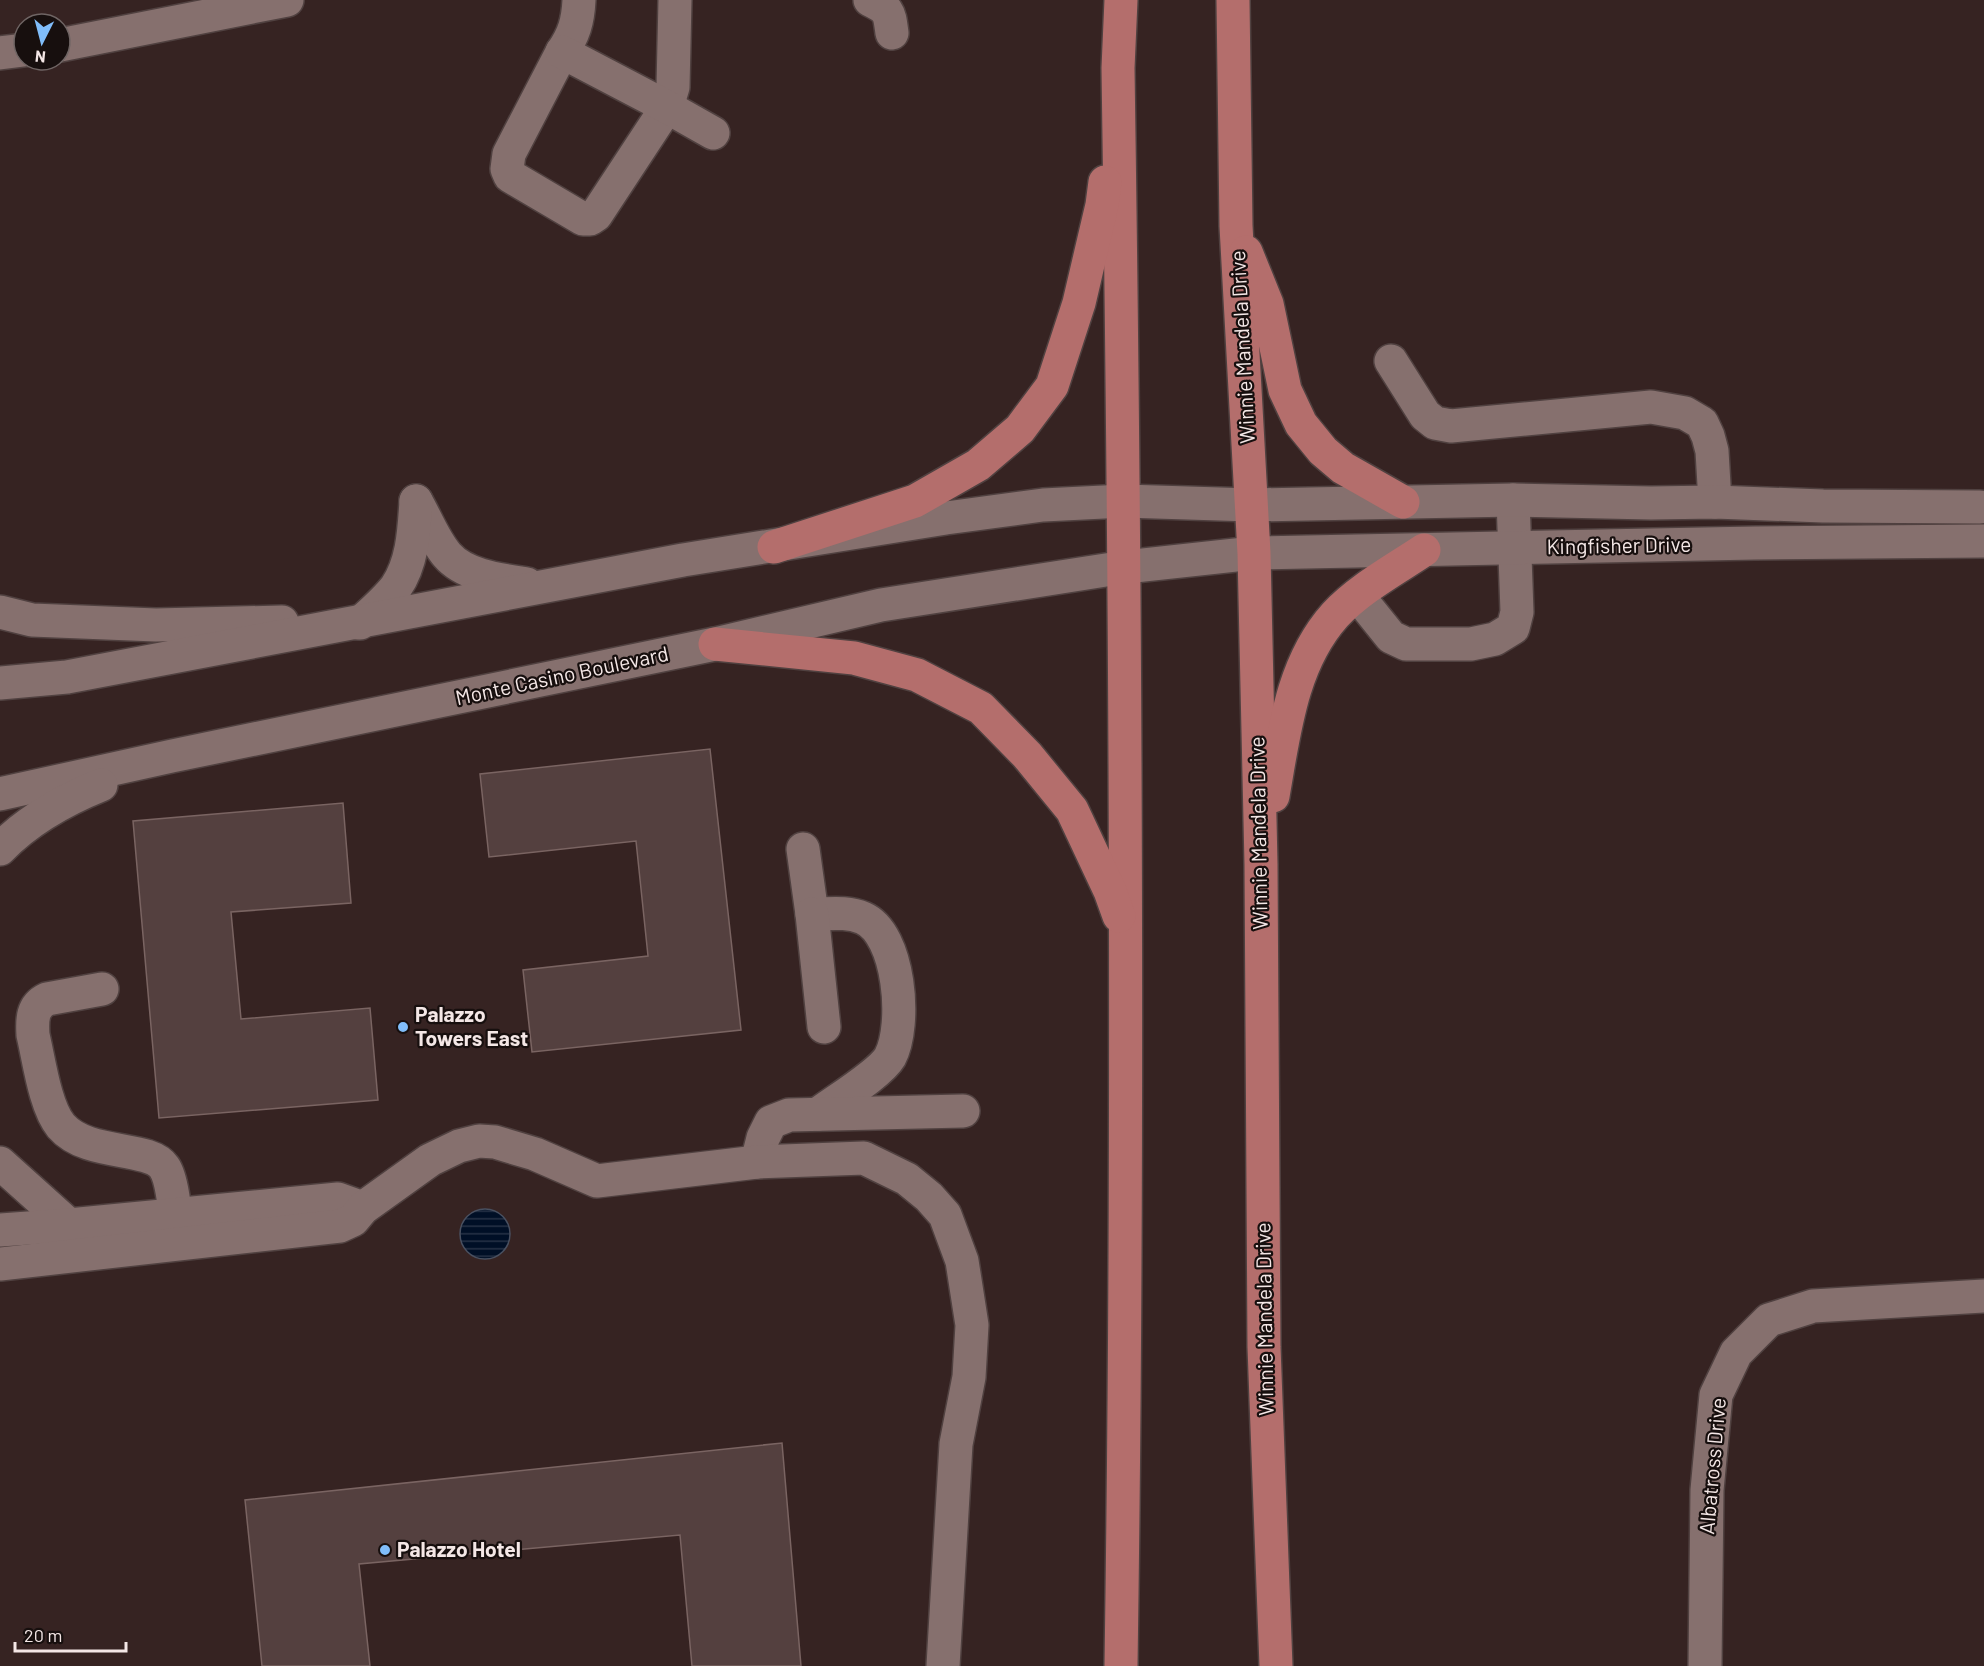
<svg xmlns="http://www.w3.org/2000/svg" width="1984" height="1666" viewBox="0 0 1984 1666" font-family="Barlow,sans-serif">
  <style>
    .water { fill: url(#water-rules); stroke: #495060; stroke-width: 1.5 }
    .building { fill: #54403f; stroke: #7a6462; stroke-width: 1.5 }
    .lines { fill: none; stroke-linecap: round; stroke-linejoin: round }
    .minor-casing { stroke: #504140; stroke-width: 36 }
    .major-casing { stroke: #504140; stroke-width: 36 }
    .minor { stroke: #86706e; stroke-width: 33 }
    .major { stroke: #b46e6c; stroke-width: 33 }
    .poi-dot { fill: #80bdfa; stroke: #170f0e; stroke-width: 2 }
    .labels { text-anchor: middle; stroke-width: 4.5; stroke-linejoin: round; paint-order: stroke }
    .street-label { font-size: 21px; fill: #f4e7e6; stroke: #170f0e }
    .poi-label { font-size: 21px; font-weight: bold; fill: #f4e7e6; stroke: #170f0e; text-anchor: start }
  </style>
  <defs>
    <pattern id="water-rules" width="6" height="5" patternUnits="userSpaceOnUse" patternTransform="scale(1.5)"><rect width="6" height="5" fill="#000f26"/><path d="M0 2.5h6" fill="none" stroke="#263246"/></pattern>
  </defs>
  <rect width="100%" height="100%" fill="#362322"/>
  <circle class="water" cx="485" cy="1234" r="25"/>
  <g class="building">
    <polygon points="710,749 741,1030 532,1052 523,970 648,956 636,841 489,857 480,774"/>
    <polygon points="343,803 351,903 231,912 241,1019 370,1008 378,1100 159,1118 133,821"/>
    <polygon points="782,1443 801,1666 692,1666 680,1535 359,1564 370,1666 262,1666 245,1500"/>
  </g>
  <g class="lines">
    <defs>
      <g id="minor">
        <path d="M579,0C578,21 574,35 562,52L509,154L507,169L510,176L583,219H590L596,215L667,107L673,87L675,0"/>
        <path d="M870,0C890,10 889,12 892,33"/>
        <polyline points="60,45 287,0"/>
        <polyline points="562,52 667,107 713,133"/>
        <polyline points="0,53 24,50"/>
        <polyline points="1391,361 1425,415 1435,423 1451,426 1651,407 1685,413 1702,423 1708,436 1712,451 1715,502"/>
        <path d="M416,501C426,518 434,540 447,555C465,576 501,580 527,584"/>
        <polyline points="1358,596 1391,637 1406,644 1471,644 1495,639 1513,628 1517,612 1513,500"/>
        <polyline points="0,612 32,620 156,625 282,622"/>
        <path d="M358,623H360C372,612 386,600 396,587C413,562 414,530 416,501"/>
        <polyline points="0,683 67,677 683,560 946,518 1043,505 1124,501 1252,505 1513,500 1651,503 1715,502 1823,506 1980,507"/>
        <polyline points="0,794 172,756 715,644 881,605 1125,567 1254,553 1755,543 1984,541"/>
        <path d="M0,849C28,820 64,800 101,785"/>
        <path d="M803,849L812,914C829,914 847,911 863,918C900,934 907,1025 890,1057C880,1074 835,1101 818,1114"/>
        <polyline points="812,914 824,1027"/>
        <path d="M102,989L47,999C32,1006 32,1020 33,1035C39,1060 45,1107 61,1126C88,1157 149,1145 164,1167C174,1181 176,1225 178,1243"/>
        <polyline points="757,1162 763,1138 771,1122 789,1115 963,1111"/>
        <polyline points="0,1163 69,1225"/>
        <polyline points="0,1230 69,1225 338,1199 363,1208"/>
        <polyline points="0,1264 340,1226 353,1220 363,1208 430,1160 459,1146 479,1141 495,1142 535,1154 597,1181 757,1162 864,1158 907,1179 929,1197 945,1215 962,1261 972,1325 969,1377 956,1444 943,1666"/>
        <polyline points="1705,1666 1707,1490 1716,1395 1736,1353 1769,1320 1813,1306 1984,1296"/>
      </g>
      <g id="major">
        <path d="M1121,0L1118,68C1126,600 1129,1133 1121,1666"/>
        <polyline points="1233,0 1236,226 1254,553 1261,864 1264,1347 1276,1666"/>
        <polyline points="1246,252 1267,304 1285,390 1301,424 1323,451 1343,468 1403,502"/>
        <polyline points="774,547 915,501 978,465 1020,429 1052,386 1079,303 1102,205 1105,182"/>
        <polyline points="715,644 854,658 917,675 981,708 1027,755 1072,810 1110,891 1119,916"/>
        <path d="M1273,796C1284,734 1291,664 1335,615C1359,589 1394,570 1424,550"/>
      </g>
    </defs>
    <use href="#minor" class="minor-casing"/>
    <use href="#major" class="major-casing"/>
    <use href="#minor" class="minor"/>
    <use href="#major" class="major"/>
  </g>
  <g class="poi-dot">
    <circle cx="403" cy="1027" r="6"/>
    <circle cx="385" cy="1550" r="6"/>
  </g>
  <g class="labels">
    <g class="street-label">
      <text transform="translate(1243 347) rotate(-93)" y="7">Winnie Mandela Drive</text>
      <text transform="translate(1619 546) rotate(-1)" y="7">Kingfisher Drive</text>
      <text transform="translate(562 676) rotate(-12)" y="7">Monte Casino Boulevard</text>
      <text transform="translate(1259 833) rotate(-91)" y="7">Winnie Mandela Drive</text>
      <text transform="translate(1265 1319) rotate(-91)" y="7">Winnie Mandela Drive</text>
      <text transform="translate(1713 1466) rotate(-85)" y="7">Albatross Drive</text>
    </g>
    <g class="poi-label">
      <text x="415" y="1022">Palazzo<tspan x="415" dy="24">Towers East</tspan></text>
      <text x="397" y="1557">Palazzo Hotel</text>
    </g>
  </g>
  <g transform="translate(42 42) rotate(186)"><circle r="28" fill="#170f0e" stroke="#6f6564" stroke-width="1.5"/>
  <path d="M0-4.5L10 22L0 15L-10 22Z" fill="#80bdfa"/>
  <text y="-9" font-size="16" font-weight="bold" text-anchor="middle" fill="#f4e7e6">N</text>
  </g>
  <path d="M15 1642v9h111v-9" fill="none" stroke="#f4e7e6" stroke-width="3"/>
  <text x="24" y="1642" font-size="18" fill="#f4e7e6" stroke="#170f0e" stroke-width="4.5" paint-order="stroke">20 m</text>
</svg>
